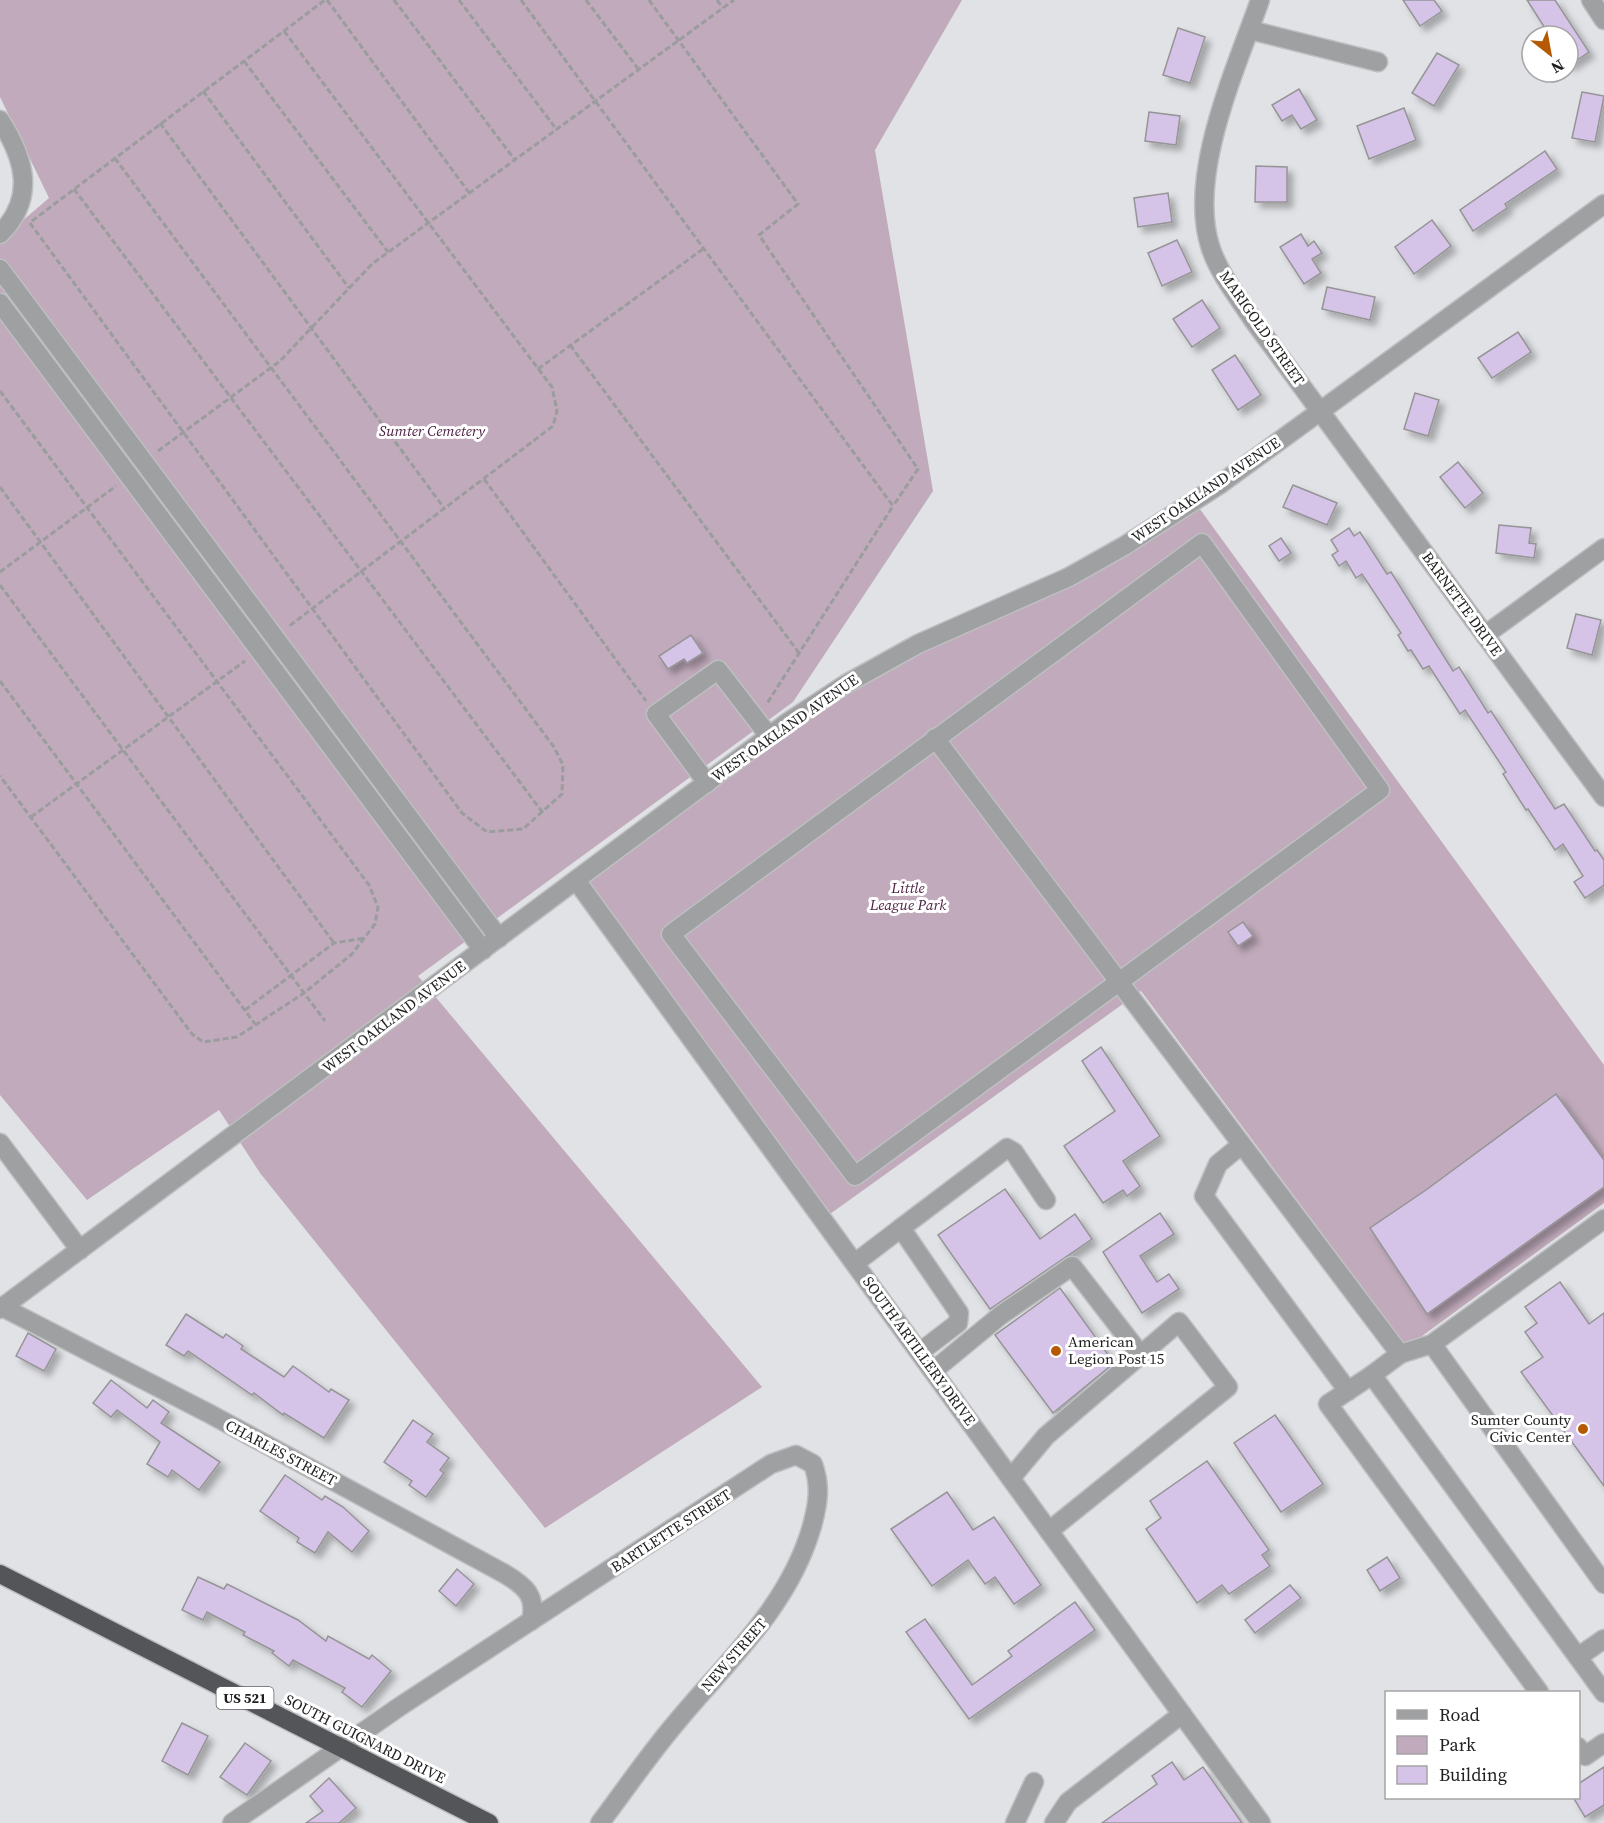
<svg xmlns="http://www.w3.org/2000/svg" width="1604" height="1823" viewBox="0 0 1604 1823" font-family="'Source Serif 4',serif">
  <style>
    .green { fill: #c0aabb }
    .building { fill: #d6c4e8; stroke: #959497; stroke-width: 1.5; filter: url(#shadow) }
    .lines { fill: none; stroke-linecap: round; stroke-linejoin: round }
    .minor-casing { stroke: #bebfc2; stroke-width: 21 }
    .highway-casing { stroke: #bebfc2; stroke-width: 21 }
    .path { stroke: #9b9c9e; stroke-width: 3; stroke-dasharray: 6 3; stroke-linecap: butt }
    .minor { stroke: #9fa0a1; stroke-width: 18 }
    .highway { stroke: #535558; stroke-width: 18 }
    .poi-dot { fill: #b65905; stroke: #fff; stroke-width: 2 }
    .labels { text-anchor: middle; stroke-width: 6; stroke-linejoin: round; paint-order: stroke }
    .shield { fill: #fff; stroke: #626263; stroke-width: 1.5 }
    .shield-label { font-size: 14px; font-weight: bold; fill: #1f1f20 }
    .street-label { font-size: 15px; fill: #1f1f20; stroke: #fff }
    .park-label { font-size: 15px; font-style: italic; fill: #4d2145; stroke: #fff }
    .poi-label { font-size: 15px; fill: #1f1f20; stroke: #fff; text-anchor: start }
  </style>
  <defs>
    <filter id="shadow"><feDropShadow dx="5.5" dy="5.5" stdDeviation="3" flood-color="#0004"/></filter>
  </defs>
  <rect width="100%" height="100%" fill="#e1e2e5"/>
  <g class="green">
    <polygon points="0,0 962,0 875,150 933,491 793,702 418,976 762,1387 545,1528 260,1173 219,1110 87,1200 0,1095 0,240 49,198 0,97"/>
    <polygon points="1194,501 1604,1065 1604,1203 1407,1347 1141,991 823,1219 576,880 846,684 1039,592"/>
  </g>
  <g class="building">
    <polygon points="1403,0 1434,0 1442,11 1420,26"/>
    <polygon points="1527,0 1555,0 1589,52 1568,66 1568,36 1550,36"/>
    <polygon points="1178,28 1205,37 1190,83 1163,75"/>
    <polygon points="1437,53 1459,65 1434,106 1412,93"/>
    <polygon points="1299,89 1317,120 1301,129 1292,115 1282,121 1272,105"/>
    <polygon points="1582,92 1604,96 1595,142 1572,138"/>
    <polygon points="1404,108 1416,140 1369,159 1357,126"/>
    <polygon points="1149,112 1180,116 1176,145 1145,141"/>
    <polygon points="1545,151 1557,169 1505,204 1507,208 1473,231 1460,210"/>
    <polygon points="1256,166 1287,167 1287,202 1255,202"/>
    <polygon points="1168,193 1172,222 1138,227 1134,198"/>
    <polygon points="1432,220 1451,246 1414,274 1395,247"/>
    <polygon points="1301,234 1308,246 1314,241 1322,253 1312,259 1321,273 1304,284 1280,247"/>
    <polygon points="1177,240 1192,272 1162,286 1148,253"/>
    <polygon points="1327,287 1375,297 1370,320 1322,309"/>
    <polygon points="1202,300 1220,328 1192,347 1173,319"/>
    <polygon points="1518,332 1531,352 1492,378 1478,358"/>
    <polygon points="1235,355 1261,395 1238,410 1212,370"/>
    <polygon points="1415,393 1439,400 1428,436 1404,429"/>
    <polygon points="1458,462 1483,493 1465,508 1440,477"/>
    <polygon points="1293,485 1337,503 1327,525 1283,507"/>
    <polygon points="1499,525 1531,528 1529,543 1536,544 1534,558 1496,553"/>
    <polygon points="1349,528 1354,536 1360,532 1387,574 1391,572 1453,671 1459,667 1488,713 1491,711 1555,809 1564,804 1595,851 1597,850 1604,860 1604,885 1585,898 1574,882 1583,876 1563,844 1555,850 1528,809 1526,810 1503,774 1506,772 1465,710 1460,714 1429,666 1423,669 1411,650 1408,651 1398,635 1401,633 1362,574 1356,578 1346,561 1339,566 1332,555 1338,551 1331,540"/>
    <polygon points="1281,538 1291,553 1279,561 1269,546"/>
    <polygon points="1576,614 1601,620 1592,655 1567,648"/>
    <polygon points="691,635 703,653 687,663 684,659 668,669 659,656"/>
    <polygon points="1243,922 1253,936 1238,946 1228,932"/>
    <polygon points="1101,1047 1160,1136 1123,1161 1140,1186 1127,1196 1123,1190 1103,1203 1064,1146 1115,1111 1082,1061"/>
    <polygon points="1556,1094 1604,1160 1604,1187 1427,1314 1370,1228 1426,1190"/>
    <polygon points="1005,1189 1040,1239 1075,1214 1092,1239 990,1309 938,1235"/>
    <polygon points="1160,1213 1174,1234 1140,1256 1157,1282 1169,1274 1179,1289 1142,1313 1103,1252"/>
    <polygon points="1560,1282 1589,1324 1604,1313 1604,1486 1521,1372 1543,1357 1525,1332 1537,1323 1525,1307"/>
    <polygon points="1060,1288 1114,1363 1053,1413 995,1335"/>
    <polygon points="186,1314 223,1338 226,1334 243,1346 241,1349 284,1377 293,1366 329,1392 331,1389 349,1400 324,1438 284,1413 283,1415 254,1393 252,1395 188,1351 184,1356 166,1345"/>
    <polygon points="28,1333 56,1349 44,1371 16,1356"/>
    <polygon points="111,1380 147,1408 153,1400 169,1412 161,1423 220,1462 199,1490 172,1470 168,1477 147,1464 160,1442 117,1410 111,1417 93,1403"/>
    <polygon points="1275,1415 1323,1484 1281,1512 1234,1443"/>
    <polygon points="413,1420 433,1434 427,1442 449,1458 440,1470 444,1473 426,1497 409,1485 412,1481 384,1462"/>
    <polygon points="1207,1461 1269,1550 1262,1555 1270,1566 1229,1594 1222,1585 1197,1603 1146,1529 1161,1518 1150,1501"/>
    <polygon points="285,1475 322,1500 325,1496 343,1507 369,1531 352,1552 328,1532 315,1553 297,1542 299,1538 260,1511"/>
    <polygon points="947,1492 973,1530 994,1517 1041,1585 1014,1604 995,1577 985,1584 968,1560 932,1586 891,1529"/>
    <polygon points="1387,1557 1400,1578 1380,1591 1367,1570"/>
    <polygon points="457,1569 474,1584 456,1606 439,1591"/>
    <polygon points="198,1577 224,1589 227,1584 298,1620 326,1641 328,1636 369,1659 372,1655 391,1671 362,1707 342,1692 345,1688 293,1660 289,1666 272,1653 274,1651 243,1635 245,1632 207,1612 203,1620 182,1610"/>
    <polygon points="1290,1585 1301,1598 1255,1633 1245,1620"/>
    <polygon points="1075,1602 1095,1630 969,1719 906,1632 925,1619 972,1685 1012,1656 1008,1651"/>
    <polygon points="182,1723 208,1736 188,1775 162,1761"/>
    <polygon points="245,1743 271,1761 247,1795 220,1777"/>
    <polygon points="1172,1762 1184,1780 1203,1767 1242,1823 1102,1823 1157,1784 1152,1776"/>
    <polygon points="1604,1767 1604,1805 1585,1817 1573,1797 1578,1797 1578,1784"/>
    <polygon points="329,1778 356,1808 339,1823 306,1823 323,1811 310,1796"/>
  </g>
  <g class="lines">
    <defs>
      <g id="minor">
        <path d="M1260,0C1236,69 1186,177 1211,249C1220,275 1238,297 1253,320L1604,797"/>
        <polyline points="1591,0 1604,20"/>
        <polyline points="1250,30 1378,62"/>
        <path d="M0,120C25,159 36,198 0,234"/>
        <polyline points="0,269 499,938"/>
        <polyline points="0,303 483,950"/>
        <polygon points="1202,543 1380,790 855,1176 671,934"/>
        <polyline points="1485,635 1604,548"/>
        <polyline points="935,738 1400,1354 1372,1375 1604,1693"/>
        <polyline points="707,783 656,714 718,670 769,736"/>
        <polyline points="576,880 1261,1823"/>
        <polyline points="0,1143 80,1250"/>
        <polyline points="1241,1145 1218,1164 1204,1196 1348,1391"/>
        <polyline points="901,1228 1007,1148 1014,1152 1046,1200"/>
        <polyline points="855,1263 901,1228 959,1313 958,1323 920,1352"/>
        <path d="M0,1306L210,1414L505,1574C525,1586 537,1596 531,1621"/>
        <polyline points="0,1309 788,722 846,684 918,644 1069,577 1124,546 1219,485 1604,204"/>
        <polyline points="1432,1344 1604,1584"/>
        <polyline points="1400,1354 1432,1344 1604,1219"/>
        <polyline points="933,1371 1001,1315 1072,1266 1140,1354"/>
        <polyline points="1372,1375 1328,1404 1539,1692"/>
        <polyline points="1011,1478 1046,1436 1179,1322 1228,1387 1049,1531"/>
        <polyline points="1578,1657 1604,1639"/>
        <polyline points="1578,1747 1585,1756 1604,1743"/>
        <path d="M232,1823L399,1707L771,1464L796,1455L813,1464C821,1486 818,1504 812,1526C789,1607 726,1662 675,1724C648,1756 625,1790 600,1823"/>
        <polyline points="1015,1823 1034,1782"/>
        <polyline points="1054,1823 1068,1802 1182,1714"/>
      </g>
      <polyline id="highway" points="0,1574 489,1823"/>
    </defs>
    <use href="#minor" class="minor-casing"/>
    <use href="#highway" class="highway-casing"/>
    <g class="path">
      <polyline points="327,0 470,194"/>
      <polyline points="394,0 515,160"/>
      <polyline points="459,0 557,130"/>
      <polyline points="521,0 893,506 766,705"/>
      <polyline points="586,0 639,70"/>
      <polyline points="649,0 798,204 759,235 918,469 893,506"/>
      <polyline points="717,0 723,8"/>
      <polyline points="284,31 552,387 557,411 553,426 288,627"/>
      <polyline points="244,61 388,252"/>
      <polyline points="203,91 349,288"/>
      <polyline points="160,123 444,508"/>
      <polyline points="74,189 543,813"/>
      <polyline points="32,221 325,0"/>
      <polyline points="30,223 462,813 487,832 523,829 562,794 563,765 554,747 114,157"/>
      <polyline points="570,345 799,653"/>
      <polyline points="538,369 703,249"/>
      <polyline points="0,391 369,885 378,907 375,924 352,954 304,993 237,1037 203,1042 192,1034 0,776"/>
      <polyline points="158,451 280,361 372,264 734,0"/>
      <polyline points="484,479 646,701"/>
      <polyline points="0,487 334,943"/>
      <polyline points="0,572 116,486"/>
      <polyline points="0,585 325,1021"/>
      <polyline points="0,681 255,1024"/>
      <polyline points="31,817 245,661"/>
      <polyline points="245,1010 334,943 365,938"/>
    </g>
    <use href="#minor" class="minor"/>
    <use href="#highway" class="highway"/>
  </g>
  <g class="poi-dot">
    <circle cx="1056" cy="1351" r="6"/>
    <circle cx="1583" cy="1429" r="6"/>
  </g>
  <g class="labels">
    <rect class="shield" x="216.5" y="1687" width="57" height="22" rx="4.5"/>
    <g class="shield-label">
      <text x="245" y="1703">US 521</text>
    </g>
    <g class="street-label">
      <text transform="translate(1262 328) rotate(55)" y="5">MARIGOLD STREET</text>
      <text transform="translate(1206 490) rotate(-34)" y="5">WEST OAKLAND AVENUE</text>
      <text transform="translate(1462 604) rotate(54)" y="5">BARNETTE DRIVE</text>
      <text transform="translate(785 728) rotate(-35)" y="5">WEST OAKLAND AVENUE</text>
      <text transform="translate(394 1017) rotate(-37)" y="5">WEST OAKLAND AVENUE</text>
      <text transform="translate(919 1351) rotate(54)" y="5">SOUTH ARTILLERY DRIVE</text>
      <text transform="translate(281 1453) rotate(28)" y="5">CHARLES STREET</text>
      <text transform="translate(671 1531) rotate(-33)" y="5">BARTLETTE STREET</text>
      <text transform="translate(734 1655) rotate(-49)" y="5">NEW STREET</text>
      <text transform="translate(365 1739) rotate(27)" y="5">SOUTH GUIGNARD DRIVE</text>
    </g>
    <g class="park-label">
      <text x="432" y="436">Sumter Cemetery</text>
      <text x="908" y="893">Little<tspan x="908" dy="17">League Park</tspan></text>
    </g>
    <g class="poi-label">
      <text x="1068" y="1347">American<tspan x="1068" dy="17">Legion Post 15</tspan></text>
      <text x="1571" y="1425" text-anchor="end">Sumter County<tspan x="1571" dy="17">Civic Center</tspan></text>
    </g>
  </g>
  <rect x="1385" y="1691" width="195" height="108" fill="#ffffff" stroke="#a5a5a6" stroke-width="1.5"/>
  <rect x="1397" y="1710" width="30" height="9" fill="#9fa0a1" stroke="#a5a5a6" stroke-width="1.5"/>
  <text x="1439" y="1721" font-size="18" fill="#1f1f20">Road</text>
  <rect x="1397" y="1736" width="30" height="18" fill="#c0aabb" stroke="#a5a5a6" stroke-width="1.5"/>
  <text x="1439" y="1751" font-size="18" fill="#1f1f20">Park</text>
  <rect x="1397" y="1766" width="30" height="18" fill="#d6c4e8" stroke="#a5a5a6" stroke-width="1.5"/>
  <text x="1439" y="1781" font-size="18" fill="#1f1f20">Building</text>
  <g transform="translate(1550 54) rotate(149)"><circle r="28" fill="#ffffff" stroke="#a5a5a6" stroke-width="1.5"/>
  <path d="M0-4.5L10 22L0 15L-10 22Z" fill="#b65905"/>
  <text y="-9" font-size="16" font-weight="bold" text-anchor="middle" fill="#1f1f20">N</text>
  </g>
</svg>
